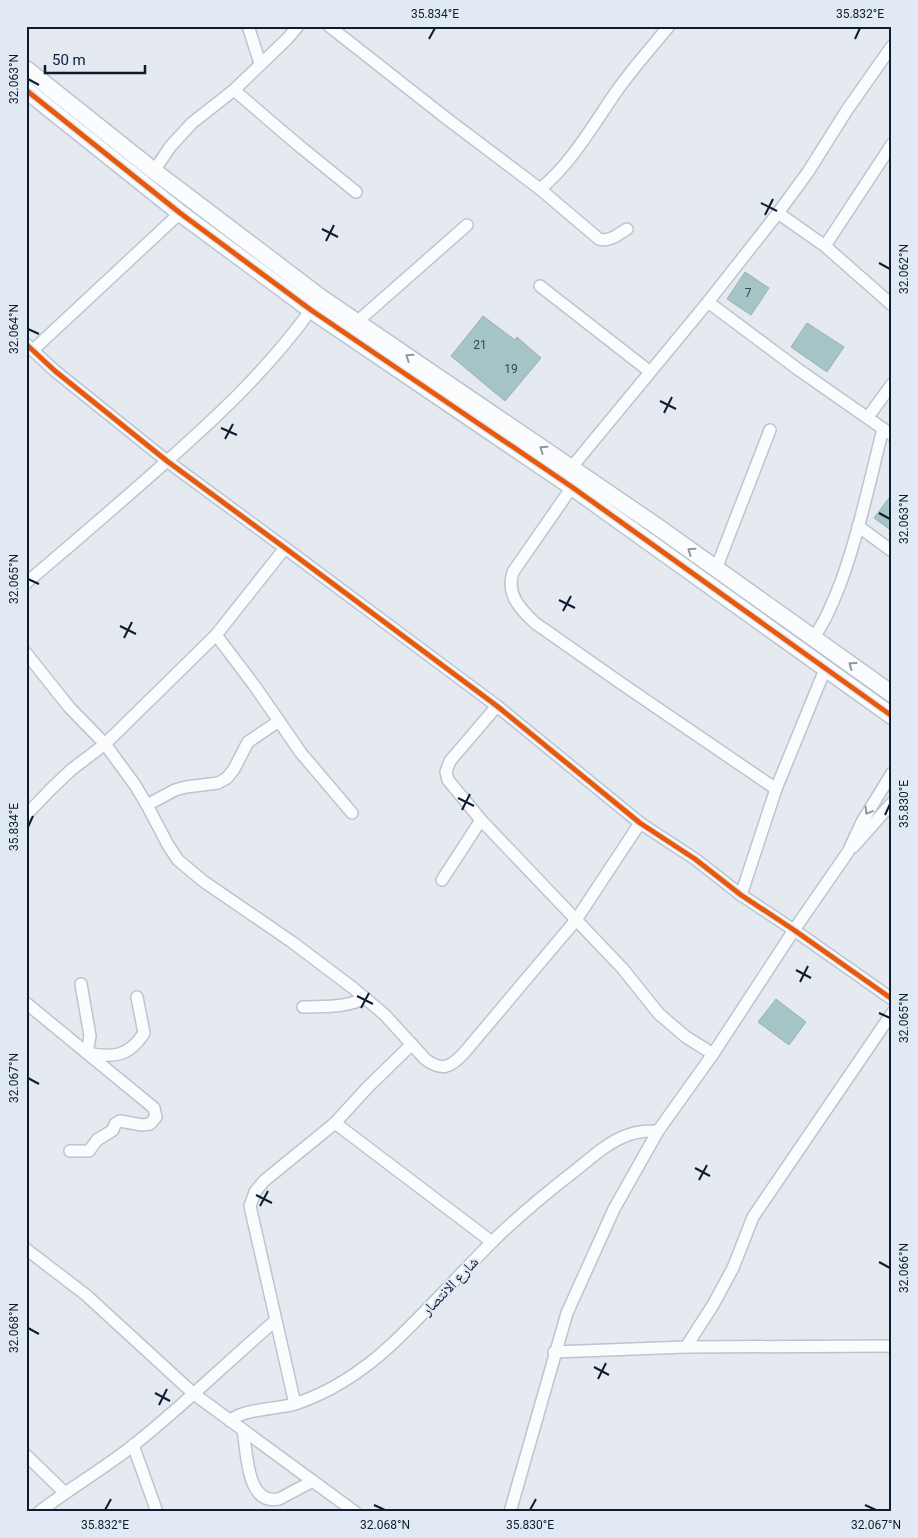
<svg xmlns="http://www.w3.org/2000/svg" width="918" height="1538" viewBox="0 0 918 1538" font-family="Roboto,'Noto Naskh Arabic',sans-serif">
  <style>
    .building { fill: #a5c4c5; stroke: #9db1b3 }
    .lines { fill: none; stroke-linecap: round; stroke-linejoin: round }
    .street-casing { stroke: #bac5d1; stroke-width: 14 }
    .secondary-casing { stroke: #bac5d1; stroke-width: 19 }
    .street { stroke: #fbfcfd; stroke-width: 11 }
    .secondary { stroke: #fbfcfd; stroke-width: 16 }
    .cycleway-casing { stroke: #e1eaf4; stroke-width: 8 }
    .cycleway { stroke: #e8590c; stroke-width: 5 }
    .oneway { stroke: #8f98a0 }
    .ticks { fill: none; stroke: #0b1d2f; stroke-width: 2 }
    .labels { text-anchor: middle; stroke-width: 4; stroke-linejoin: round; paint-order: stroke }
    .number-label { font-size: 12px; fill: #324754 }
    .street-label { font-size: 15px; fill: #0b1d2f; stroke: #e1eaf4 }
    .neatline { fill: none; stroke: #0b1d2f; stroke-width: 2 }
    .ticks-label { font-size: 12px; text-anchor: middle; fill: #0b1d2f }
  </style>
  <rect width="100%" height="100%" fill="#e5eaf0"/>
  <g class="building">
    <polygon points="745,272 769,288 751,315 727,299"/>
    <polygon points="483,316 515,340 517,337 541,358 505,401 451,356"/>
    <polygon points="807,323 844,347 827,372 791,347"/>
    <polygon points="892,494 892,531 874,518"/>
    <polygon points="776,999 806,1022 789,1045 758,1022"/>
  </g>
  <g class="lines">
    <defs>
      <g id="street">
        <polyline points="248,26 260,63"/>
        <path d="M329,26L446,118L540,189L599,239C610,242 617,235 627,229"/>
        <polyline points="234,90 297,144 356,192"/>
        <polyline points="154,171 170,147 192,123 234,90 287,39 298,26"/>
        <path d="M540,189C572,163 593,125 616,92C632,69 651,48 669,26"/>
        <polyline points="778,213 825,246 892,305"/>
        <polyline points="825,246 892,144"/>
        <polyline points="540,286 649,371"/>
        <polyline points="708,302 799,370 892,435"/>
        <polyline points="358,321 467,225"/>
        <polyline points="26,344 55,371 167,461 285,548 497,706 640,823 695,859 741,895 794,930 892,999"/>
        <polyline points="33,350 180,213"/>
        <polyline points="868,417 892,384"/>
        <polyline points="571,468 708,302 778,213 808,172 847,110 892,46"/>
        <path d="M572,487L513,572C506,594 519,608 535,623L625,686L776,789"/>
        <polyline points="858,526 892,551"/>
        <polyline points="716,569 770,430"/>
        <path d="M26,583C71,545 115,507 158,469C215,419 271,367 315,304"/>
        <polyline points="216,635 254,685 301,753 352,813"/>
        <path d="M814,637C826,620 833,602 841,582C859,532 870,480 883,429"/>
        <path d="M26,653L69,707L105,744L135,785L147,805L168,845L178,860L203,881L292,942L353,988L385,1015L425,1059C442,1072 451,1067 464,1053L576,920L640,823"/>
        <polyline points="497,706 450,761 446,772 448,780 481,820 623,969 659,1014 686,1037 713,1054"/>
        <polyline points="147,805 175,790 186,787 218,783 227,778 234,769 248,742 279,721"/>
        <polyline points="26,815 51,789 71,770 105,744 216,635 285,548"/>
        <polyline points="853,847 892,803"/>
        <polyline points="442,880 481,820"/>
        <polyline points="741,895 776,789 826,667"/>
        <path d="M81,984L90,1036L87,1053C112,1058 129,1057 144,1033L137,997"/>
        <polyline points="26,1003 154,1108 156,1117 150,1124 142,1125 120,1121 115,1124 113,1130 97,1140 89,1151 70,1151"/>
        <path d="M303,1007C324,1006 346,1008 365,998"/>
        <polyline points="335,1123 492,1242"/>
        <polyline points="26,1249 86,1295 194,1394 355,1512"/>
        <polyline points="686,1347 892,1346"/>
        <polyline points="554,1352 686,1347 713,1305 733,1268 753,1217 892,1013"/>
        <polyline points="295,1404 250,1206 255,1192 264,1181 335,1123 367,1088 412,1044"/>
        <path d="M230,1421C241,1409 278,1409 295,1404C331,1392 364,1370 391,1345C426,1312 458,1276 492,1242C517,1217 544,1195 572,1173C589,1160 607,1142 628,1135C638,1131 647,1131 658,1131"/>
        <path d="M243,1430C247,1451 246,1506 279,1499L313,1481"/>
        <polyline points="133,1445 157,1512"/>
        <polyline points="26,1455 64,1492"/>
        <path d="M39,1512C70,1488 105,1468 135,1444C184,1405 228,1361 275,1321"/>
        <polyline points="510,1512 567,1313 614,1209 658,1131 713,1054 794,930 848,852 862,822 892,773"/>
      </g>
      <g id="secondary">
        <polyline points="26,69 154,171 320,297 655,525 892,694"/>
        <polyline points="26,90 180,213 311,310 572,487 892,716"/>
      </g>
    </defs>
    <use href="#street" class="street-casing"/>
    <use href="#secondary" class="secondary-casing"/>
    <use href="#street" class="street"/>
    <use href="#secondary" class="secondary"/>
    <defs>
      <g id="cycleway">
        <polyline points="26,90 180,213 311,310 572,487 892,716"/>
        <polyline points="26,344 55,371 167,461 285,548 497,706 640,823 695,859 741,895 794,930 892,999"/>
      </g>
    </defs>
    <use href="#cycleway" class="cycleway-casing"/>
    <use href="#cycleway" class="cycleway"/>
  </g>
  <defs><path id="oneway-chevron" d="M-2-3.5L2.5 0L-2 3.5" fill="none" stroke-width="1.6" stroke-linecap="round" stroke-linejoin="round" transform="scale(1.25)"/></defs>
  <g class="oneway">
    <use href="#oneway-chevron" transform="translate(409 357) rotate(-145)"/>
    <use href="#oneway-chevron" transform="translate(543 449) rotate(-145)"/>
    <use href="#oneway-chevron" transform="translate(691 551) rotate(-145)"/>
    <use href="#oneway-chevron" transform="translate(852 665) rotate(-144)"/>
    <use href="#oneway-chevron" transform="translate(868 811) rotate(121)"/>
  </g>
  <path class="ticks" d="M429,39L435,28M855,39L860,28M28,79L39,85M761,203L777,211M765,215L773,199M322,229L338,237M326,241L334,225M879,263L890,269M28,329L39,334M660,401L676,409M664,413L672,397M221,428L237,435M225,439L233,424M879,513L890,519M28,579L39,584M559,600L575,608M563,611L571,596M120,626L136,634M124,638L132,622M458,798L474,806M462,810L470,794M885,815L890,804M28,827L33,816M796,970L811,978M800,982L808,966M357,996L373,1004M361,1008L369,993M879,1013L890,1018M28,1078L39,1084M695,1168L710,1176M699,1180L707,1165M256,1195L272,1203M260,1206L268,1191M879,1262L890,1268M28,1328L39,1334M594,1367L609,1375M598,1379L606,1363M155,1393L170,1401M159,1405L167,1389M374,1505L385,1510M865,1505L876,1510M105,1510L111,1499M530,1510L536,1499"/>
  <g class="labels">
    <g class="number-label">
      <text x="748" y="297">7</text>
      <text x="480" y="349">21</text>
      <text x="511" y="373">19</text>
    </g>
    <g class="street-label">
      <text transform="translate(450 1286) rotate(-46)" y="5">شارع الانتصار</text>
    </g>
  </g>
  <rect width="918" height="1538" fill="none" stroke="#e1eaf4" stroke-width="55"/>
  <path d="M45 65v8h100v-8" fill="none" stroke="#0b1d2f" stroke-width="2.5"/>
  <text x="52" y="65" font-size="15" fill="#0b1d2f" stroke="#e1eaf4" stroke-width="4" paint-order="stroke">50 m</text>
  <rect x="28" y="28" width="862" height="1482" class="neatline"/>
  <g class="ticks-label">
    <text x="435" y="18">35.834°E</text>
    <text x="860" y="18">35.832°E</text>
    <text transform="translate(14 79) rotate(-90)" y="4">32.063°N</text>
    <text transform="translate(904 269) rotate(-90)" y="4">32.062°N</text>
    <text transform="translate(14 329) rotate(-90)" y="4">32.064°N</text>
    <text transform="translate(904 519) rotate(-90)" y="4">32.063°N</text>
    <text transform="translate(14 579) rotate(-90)" y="4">32.065°N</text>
    <text transform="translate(904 804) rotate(-90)" y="4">35.830°E</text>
    <text transform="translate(14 827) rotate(-90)" y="4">35.834°E</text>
    <text transform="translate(904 1018) rotate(-90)" y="4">32.065°N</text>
    <text transform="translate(14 1078) rotate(-90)" y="4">32.067°N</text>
    <text transform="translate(904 1268) rotate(-90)" y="4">32.066°N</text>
    <text transform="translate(14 1328) rotate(-90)" y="4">32.068°N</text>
    <text x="105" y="1529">35.832°E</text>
    <text x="385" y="1529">32.068°N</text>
    <text x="530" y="1529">35.830°E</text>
    <text x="876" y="1529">32.067°N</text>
  </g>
</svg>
